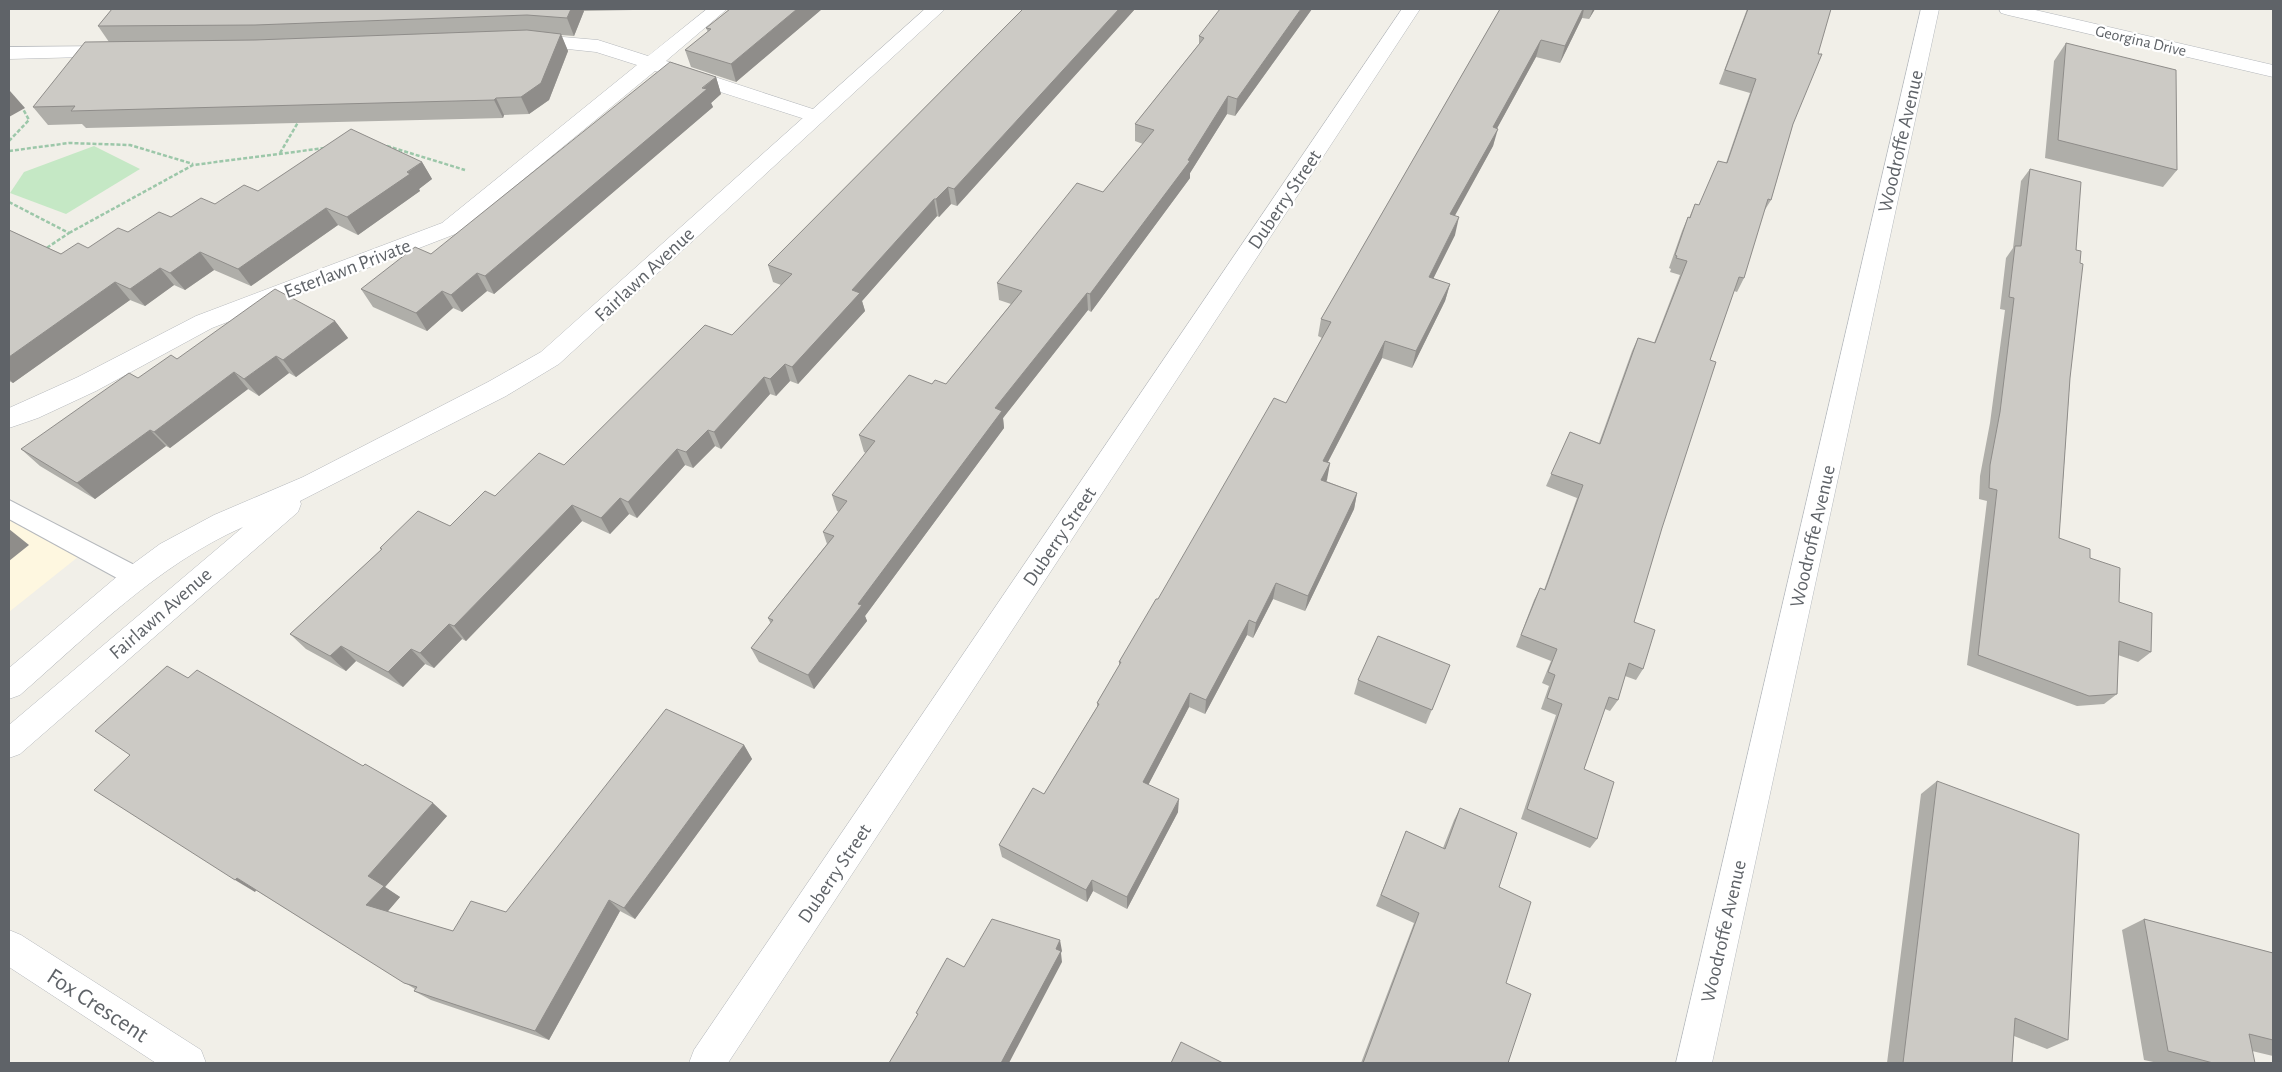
<svg xmlns="http://www.w3.org/2000/svg" width="2282" height="1072" viewBox="0 0 2282 1072" font-family="'Alegreya Sans',sans-serif">
  <style>
    .commercial { fill: #fef7e0 }
    .green { fill: #c5e8c5 }
    .lines { fill: none; stroke-linecap: round; stroke-linejoin: round }
    .service-casing { stroke: #b5b8bc; stroke-width: 2 }
    .minor-casing { stroke: #b5b8bc; stroke-width: 1 }
    .tertiary-casing { stroke: #b5b8bc; stroke-width: 1 }
    .secondary-casing { stroke: #b6babf; stroke-width: 1 }
    .path { stroke: #9cc7a9; stroke-width: 2.5; stroke-dasharray: 4 2; stroke-linecap: butt }
    .service { fill: #fff; fill-rule: evenodd }
    .minor { fill: #fff; fill-rule: evenodd }
    .tertiary { fill: #fff; fill-rule: evenodd }
    .secondary { fill: #fff; fill-rule: evenodd }
    .wall { fill: #afaea9 }
    .shaded-wall { fill: #8f8d8a }
    .building { fill: #cccac5; stroke: #8f8d8a }
    .labels { text-anchor: middle; stroke-width: 4.5; stroke-linejoin: round; paint-order: stroke }
    .far-street-label { font-size: 16px; fill: #5f6368; stroke: #fff }
    .street-label { font-size: 20px; fill: #5f6368; stroke: #fff }
    .near-street-label { font-size: 24px; fill: #5f6368; stroke: #fff }
  </style>
  <rect width="100%" height="100%" fill="#f1efe8"/>
  <polygon class="commercial" points="9,500 93,545 9,612"/>
  <polygon class="green" points="94,146 140,169 66,214 10,193 24,172"/>
  <g class="lines">
    <defs>
      <polygon id="service" points="9,500 144,570 148,577 144,584 136,587 128,584 9,519"/>
      <g id="minor">
        <polygon points="707,9 727,9 666,61 822,112 825,116 822,120 815,122 808,120 655,71 458,233 212,328 96,391 38,418 9,428 9,408 78,377 196,316 442,223 637,65 596,52 521,44 518,40 521,36 528,34 598,40 648,56"/>
        <polygon points="1402,9 1420,9 728,1063 689,1063 694,1050"/>
        <polygon points="115,46 122,48 125,52 122,56 9,59 9,47"/>
        <polygon points="9,930 21,935 201,1050 206,1063 156,1063 9,967"/>
      </g>
      <g id="tertiary">
        <path d="M925,9H945L559,364L506,396L300,501L301,504L298,512L20,754L9,758V725L243,527C157,565 90,634 20,695L9,699V668L126,569L160,544L214,515L303,477L488,382L541,352Z"/>
        <polygon points="1999,9 2031,9 2273,65 2273,77 2008,15 2001,13"/>
      </g>
      <polygon id="secondary" points="1921,9 1939,9 1712,1063 1676,1063"/>
    </defs>
    <use href="#service" class="service-casing"/>
    <use href="#minor" class="minor-casing"/>
    <use href="#tertiary" class="tertiary-casing"/>
    <use href="#secondary" class="secondary-casing"/>
    <g class="path">
      <polyline points="9,141 29,120 22,107"/>
      <polyline points="387,146 465,170"/>
      <polyline points="9,151 69,143 130,145 193,164"/>
      <polyline points="280,153 300,119"/>
      <polyline points="9,202 69,233 45,249"/>
      <polyline points="69,233 193,165 325,148"/>
    </g>
    <use href="#service" class="service"/>
    <use href="#minor" class="minor"/>
    <use href="#tertiary" class="tertiary"/>
    <use href="#secondary" class="secondary"/>
  </g>
  <g class="wall">
    <polygon points="112,9 634,9 633,10 584,11 574,36 561,35 568,51 549,100 529,114 504,115 503,118 86,128 82,124 48,125 33,107 109,42 98,26"/>
    <polygon points="730,9 822,9 736,82 691,67 685,50 708,32 706,28"/>
    <polygon points="1023,9 1135,9 957,206 951,204 939,217 937,216 862,301 865,311 798,384 790,381 776,396 770,394 721,449 715,446 693,468 685,465 637,518 629,514 610,534 582,521 466,641 462,639 434,668 425,664 403,687 356,661 346,671 306,649 290,634 381,550 380,548 450,526 495,496 564,465 732,335 781,285 773,282 768,265"/>
    <polygon points="1312,9 1235,116 1227,114 1190,173 1190,178 1091,312 1088,310 1003,418 1004,428 865,616 867,621 814,689 759,662 751,648 771,624 768,618 827,544 823,532 839,512 837,511 832,495 866,453 864,452 859,435 932,384 946,384 1011,304 999,300 997,283 1103,192 1143,144 1135,141 1135,124 1199,44 1199,36"/>
    <polygon points="1500,9 1595,9 1589,19 1582,18 1560,63 1536,57 1497,128 1493,146 1454,216 1455,235 1433,279 1450,284 1445,301 1412,368 1382,358 1328,462 1330,463 1326,481 1357,493 1354,509 1305,611 1273,599 1253,638 1247,635 1205,714 1189,707 1148,785 1178,812 1127,909 1093,891 1087,902 1002,857 999,845 1044,794 1097,707 1097,703 1119,666 1119,662 1158,599 1286,403 1322,338 1318,336 1321,319"/>
    <polygon points="1747,9 1831,9 1793,124 1771,200 1763,213 1744,278 1737,292 1734,291 1710,360 1634,622 1643,669 1636,680 1625,676 1618,700 1610,711 1605,709 1584,769 1597,839 1590,848 1521,819 1556,715 1541,709 1549,686 1542,683 1551,661 1516,647 1534,600 1540,588 1544,590 1577,498 1546,486 1570,432 1599,443 1632,351 1638,338 1654,343 1680,275 1670,272 1671,269 1669,268 1682,231 1688,217 1689,218 1695,204 1699,205 1726,163 1750,93 1719,84"/>
    <polygon points="2066,43 2177,170 2163,187 2045,158 2054,61"/>
    <polygon points="716,77 721,94 711,103 713,107 494,294 487,291 462,312 453,308 427,331 373,307 361,289 431,254"/>
    <polygon points="422,162 432,179 419,189 420,191 358,235 338,225 251,286 214,270 185,290 174,285 145,306 130,300 13,383 9,381 9,230 61,254 88,248 128,232 171,217 258,191"/>
    <polygon points="2030,169 2076,250 2070,378 2059,538 2090,558 2151,652 2138,662 2118,655 2117,694 2104,704 2077,706 1967,665 1987,501 1979,499 1980,476 1990,423 2005,310 2000,309 2006,258 2013,248 2021,181"/>
    <polygon points="335,321 348,338 296,377 289,373 259,396 248,389 170,448 166,446 95,499 40,466 21,449 138,378 177,359"/>
    <polygon points="1450,665 1426,724 1354,694 1358,680"/>
    <polygon points="188,678 447,816 385,887 400,897 387,912 453,931 506,912 744,745 752,759 635,919 620,911 549,1040 431,1000 414,991 415,989 256,890 255,892 130,755"/>
    <polygon points="1937,781 2068,1040 2047,1049 2014,1036 2012,1063 1887,1063 1921,794"/>
    <polygon points="1460,808 1499,887 1506,983 1508,1063 1361,1063 1414,923 1376,906 1406,831 1443,848 1454,820"/>
    <polygon points="2144,919 2273,953 2273,1056 2252,1051 2255,1063 2158,1063 2144,1060 2122,930"/>
  </g>
  <g class="shaded-wall">
    <polygon points="571,9 583,9 584,11 574,36 567,18"/>
    <polygon points="797,9 822,9 736,82 731,64"/>
    <polygon points="1119,9 1135,9 957,206 954,189"/>
    <polygon points="1301,9 1312,9 1235,116 1237,99"/>
    <polygon points="1583,9 1584,9 1582,18 1560,63 1565,46"/>
    <polygon points="1593,9 1595,9 1589,19"/>
    <polygon points="561,34 568,51 549,100 529,114 521,97"/>
    <polygon points="1541,40 1536,57 1488,145 1493,127"/>
    <polygon points="716,77 721,94 711,103 713,107 494,294 485,276"/>
    <polygon points="9,91 10,91 25,108 9,117"/>
    <polygon points="1228,96 1227,114 1190,173 1190,178 1091,312 1090,294 1188,160"/>
    <polygon points="496,98 504,115 503,118 494,100"/>
    <polygon points="1498,129 1493,146 1446,232 1450,214"/>
    <polygon points="422,162 432,179 419,189 420,191 358,235 347,217"/>
    <polygon points="948,187 951,204 939,217 936,199"/>
    <polygon points="934,199 937,216 862,301 865,311 798,384 792,367 852,290"/>
    <polygon points="326,208 338,225 251,286 238,269"/>
    <polygon points="1459,217 1455,235 1425,295 1429,277"/>
    <polygon points="200,252 214,270 185,290 170,273"/>
    <polygon points="160,268 174,285 145,306 130,289"/>
    <polygon points="477,273 487,291 462,312 451,295"/>
    <polygon points="115,282 130,300 13,383 9,379 9,357"/>
    <polygon points="1450,284 1445,301 1412,368 1416,351"/>
    <polygon points="442,291 453,308 427,331 416,313"/>
    <polygon points="1087,293 1088,310 1003,418 1004,428 865,616 867,621 814,689 808,675 995,408"/>
    <polygon points="335,321 348,338 296,377 283,360"/>
    <polygon points="1385,341 1382,358 1320,477 1323,461"/>
    <polygon points="276,356 289,373 259,396 244,379"/>
    <polygon points="785,364 790,381 776,396 770,379"/>
    <polygon points="234,372 248,389 170,448 154,432"/>
    <polygon points="764,377 770,394 721,449 714,432"/>
    <polygon points="150,430 166,446 95,499 77,483"/>
    <polygon points="708,430 715,446 693,468 686,452"/>
    <polygon points="677,449 685,465 637,518 628,502"/>
    <polygon points="1330,463 1327,480 1318,496 1321,480"/>
    <polygon points="1357,493 1354,509 1305,611 1308,596"/>
    <polygon points="620,498 629,514 610,534 601,518"/>
    <polygon points="572,505 582,521 466,641 454,626"/>
    <polygon points="9,529 29,545 9,561"/>
    <polygon points="1276,583 1273,599 1253,638 1256,623"/>
    <polygon points="1249,620 1247,635 1205,714 1206,700"/>
    <polygon points="449,624 462,639 434,668 420,653"/>
    <polygon points="341,646 356,661 346,671 330,656"/>
    <polygon points="411,649 425,664 403,687 388,672"/>
    <polygon points="1190,693 1189,707 1143,795 1143,782"/>
    <polygon points="744,745 752,759 635,919 624,908"/>
    <polygon points="1179,799 1178,812 1127,909 1127,897"/>
    <polygon points="433,803 447,816 385,887 400,897 383,917 366,905 368,876"/>
    <polygon points="237,878 256,890 255,892 235,880"/>
    <polygon points="1092,880 1093,891 1087,902 1086,890"/>
    <polygon points="609,900 620,911 549,1040 535,1031"/>
    <polygon points="1060,940 1062,951 1061,953 1062,962 1009,1063 1001,1063"/>
  </g>
  <g class="building">
    <polygon points="112,9 571,9 567,18 527,15 255,25 98,26"/>
    <polygon points="730,9 797,9 731,64 685,50 711,29 706,28"/>
    <polygon points="1023,9 1119,9 954,189 948,187 936,199 934,199 852,290 860,293 792,367 785,364 770,379 764,377 714,432 708,430 686,452 677,449 628,502 620,498 601,518 572,505 454,626 449,624 420,653 411,649 388,672 341,646 330,656 290,634 382,549 380,548 418,511 450,526 485,491 495,496 539,453 564,465 705,325 732,335 792,274 768,265"/>
    <polygon points="1220,9 1301,9 1237,99 1228,96 1188,160 1190,161 1090,294 1087,293 995,408 1002,411 858,604 862,605 808,675 751,648 773,620 768,618 834,536 823,532 847,501 832,495 875,441 859,435 909,375 932,384 935,380 946,384 1022,291 997,283 1077,183 1103,192 1154,130 1135,124 1204,38 1199,36"/>
    <polygon points="1500,9 1583,9 1565,46 1541,40 1493,127 1498,129 1450,214 1459,217 1429,277 1450,284 1416,351 1385,341 1323,461 1330,463 1321,480 1357,493 1308,596 1276,583 1256,623 1249,620 1206,700 1190,693 1143,782 1179,799 1127,897 1092,880 1086,890 999,845 1033,788 1044,794 1099,704 1097,703 1121,662 1119,662 1156,599 1158,599 1274,398 1286,403 1331,322 1321,319"/>
    <polygon points="1748,9 1831,9 1818,54 1822,54 1793,124 1771,200 1768,199 1744,278 1739,277 1710,360 1716,362 1662,528 1634,622 1655,630 1643,669 1629,663 1618,700 1609,697 1584,769 1614,782 1597,839 1527,809 1562,704 1547,698 1555,675 1548,672 1557,649 1521,635 1540,588 1545,590 1583,485 1551,474 1570,432 1600,444 1638,338 1655,343 1687,261 1676,258 1677,256 1675,255 1688,217 1690,218 1695,204 1699,205 1718,161 1727,163 1756,79 1725,70"/>
    <polygon points="527,30 561,34 541,83 521,97 496,98 494,100 71,111 75,106 33,107 85,42 255,40"/>
    <polygon points="2066,43 2176,70 2177,170 2058,140"/>
    <polygon points="670,62 716,77 702,88 707,89 485,276 477,273 451,295 442,291 416,313 361,289 415,247 431,254"/>
    <polygon points="351,129 422,162 407,172 410,174 347,217 326,208 238,269 200,252 170,273 160,268 130,289 115,282 9,357 9,230 61,254 78,243 88,248 118,228 128,232 159,212 171,217 201,198 215,204 244,185 258,191"/>
    <polygon points="2030,169 2081,182 2076,250 2081,251 2080,263 2083,264 2070,378 2059,538 2090,549 2090,558 2120,568 2119,602 2152,613 2151,652 2119,641 2117,694 2089,696 1978,655 1997,490 1989,488 1990,465 2000,412 2014,298 2009,297 2015,246 2021,246"/>
    <polygon points="275,289 335,321 283,360 276,356 244,379 234,372 154,432 150,430 77,483 21,449 129,373 138,378 171,355 177,359"/>
    <polygon points="1378,636 1450,665 1432,710 1358,680"/>
    <polygon points="167,666 188,678 197,670 363,766 365,764 433,803 368,876 384,886 366,905 453,931 471,901 506,912 666,709 744,745 624,908 609,900 535,1031 414,991 417,987 404,983 237,878 235,880 94,790 130,755 95,731"/>
    <polygon points="1937,781 2079,834 2068,1040 2015,1018 2012,1063 1903,1063"/>
    <polygon points="1460,808 1517,833 1499,887 1531,902 1506,983 1531,994 1508,1063 1363,1063 1419,913 1381,895 1406,831 1445,849"/>
    <polygon points="992,919 1060,940 1056,949 1061,951 1001,1063 889,1063 918,1014 916,1013 947,958 964,967"/>
    <polygon points="2144,919 2273,953 2273,1040 2249,1034 2255,1063 2213,1063 2168,1051"/>
    <polygon points="1181,1042 1223,1063 1171,1063"/>
  </g>
  <g class="labels">
    <g class="far-street-label">
      <text transform="translate(2141 40) rotate(13)" y="6">Georgina Drive</text>
    </g>
    <g class="street-label">
      <text transform="translate(1900 141) rotate(-77)" y="7">Woodroffe Avenue</text>
      <text transform="translate(1284 199) rotate(-56)" y="7">Duberry Street</text>
      <text transform="translate(347 268) rotate(-21)" y="7">Esterlawn Private</text>
      <text transform="translate(644 274) rotate(-43)" y="7">Fairlawn Avenue</text>
      <text transform="translate(1059 536) rotate(-56)" y="7">Duberry Street</text>
      <text transform="translate(1812 536) rotate(-77)" y="7">Woodroffe Avenue</text>
      <text transform="translate(160 613) rotate(-41)" y="7">Fairlawn Avenue</text>
      <text transform="translate(834 873) rotate(-56)" y="7">Duberry Street</text>
      <text transform="translate(1723 931) rotate(-77)" y="7">Woodroffe Avenue</text>
    </g>
    <g class="near-street-label">
      <text transform="translate(98 1005) rotate(33)" y="8">Fox Crescent</text>
    </g>
  </g>
  <rect width="2282" height="1072" fill="none" stroke="#5f6368" stroke-width="20"/>
</svg>
